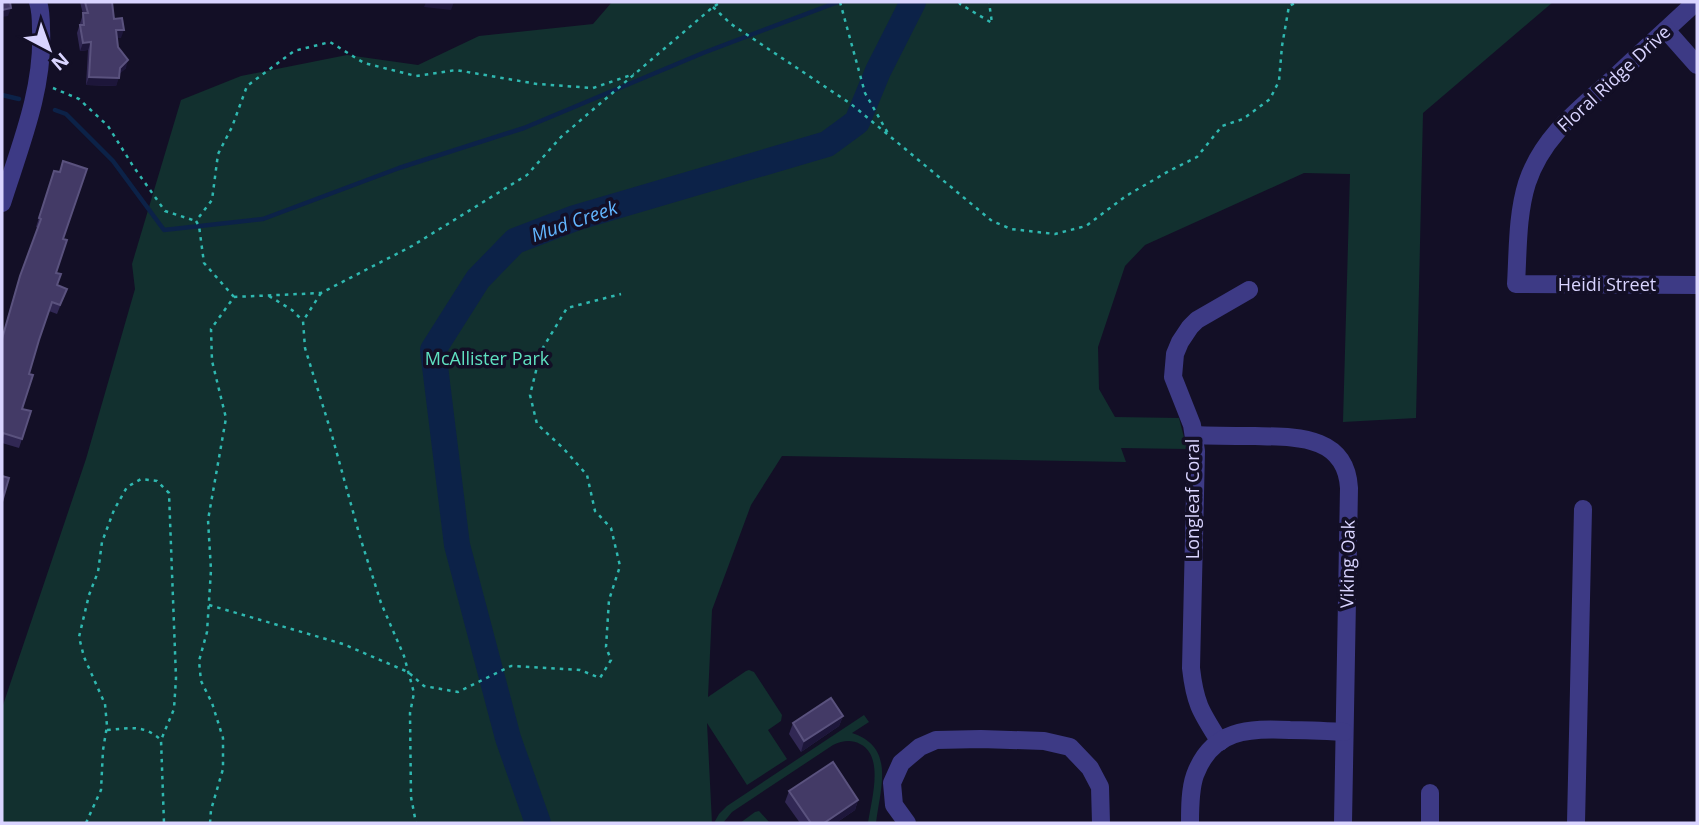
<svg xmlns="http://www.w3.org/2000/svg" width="1699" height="825" viewBox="0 0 1699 825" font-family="'Open Sans',sans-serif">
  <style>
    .green { fill: #12302f }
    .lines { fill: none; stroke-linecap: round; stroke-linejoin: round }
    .stream { stroke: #0c2248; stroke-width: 4.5 }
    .river { stroke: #0c2248; stroke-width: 26 }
    .path { stroke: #2fb8b0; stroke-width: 2.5; stroke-dasharray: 3.5 5; stroke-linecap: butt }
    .minor { stroke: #3d3a85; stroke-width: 18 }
    .wall { fill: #312854 }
    .shaded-wall { fill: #1d163a }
    .building { fill: #433a66; stroke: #5a527e; stroke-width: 2 }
    .labels { text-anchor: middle; stroke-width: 7; stroke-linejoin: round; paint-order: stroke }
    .street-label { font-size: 18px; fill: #d9d4ff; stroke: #130f26 }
    .park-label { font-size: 18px; fill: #5fe0c0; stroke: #130f26 }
    .water-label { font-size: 19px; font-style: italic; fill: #62b6ff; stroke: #130f26 }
  </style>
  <rect width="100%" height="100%" fill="#130f26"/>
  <g class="green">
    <polygon points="612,2 1553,2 1423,113 1416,418 1343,422 1350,174 1304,173 1145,245 1125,266 1098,347 1099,389 1115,417 1179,418 1187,449 1121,448 1126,462 782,456 751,505 712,610 708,697 746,671 749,670 754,672 782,715 781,721 768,730 787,759 747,785 707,723 712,823 2,823 2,708 86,459 135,289 132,264 181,100 241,76 347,55 418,65 479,36 593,24"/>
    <path d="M864,715L869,722L852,733C896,747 880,789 876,823H868C871,801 885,756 860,744C851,739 842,741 833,745L732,812L723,823H714L719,814L727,806Z"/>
    <polygon points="759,811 770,823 740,823 755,812"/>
  </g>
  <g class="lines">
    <g class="stream">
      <polyline points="2,95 19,99"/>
      <polyline points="55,110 66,114 113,161 164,230 263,219 399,168 524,128 703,53 838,2"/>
    </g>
    <polyline class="river" points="538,823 508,738 457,545 433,350 478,279 515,241 575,218 827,144 857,122 878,71 913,2"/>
    <g class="path">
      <polyline points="840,2 865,93 889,135"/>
      <polyline points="959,2 960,4 992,23 989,2"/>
      <polyline points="713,7 731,24 851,104 992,221 1011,229 1055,234 1086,226 1126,196 1169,171 1197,157 1222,126 1243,119 1270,99 1279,81 1282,46 1289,6 1297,2"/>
      <polyline points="53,88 79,99 108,126 133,166 165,211 196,221"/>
      <polyline points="321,293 303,321 305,348 331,432 360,537 381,603 404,656 414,693 410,713 411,797 416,823"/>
      <polyline points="269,296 292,310 303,321"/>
      <polyline points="234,297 204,263 199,226 196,221 212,200 218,154 232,127 247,86 294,51 330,42 364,63 416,76 456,70 537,84 593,88 634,74"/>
      <polyline points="209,605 343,644 408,672 424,686 458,692 511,666 580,670 600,678 611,660 606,647 609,600 620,566 611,528 595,511 587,475 563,448 537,424 530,395 541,351 567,308 621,294"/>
      <path d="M107,730C129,729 142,723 161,740"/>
      <polyline points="86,823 101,790 103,750 107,726 105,704 84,657 79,637 89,595 98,572 102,542 114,510 127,487 141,479 157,481 169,493 176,678 174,709 161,740 164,823"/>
      <polyline points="210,823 211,810 223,769 223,738 212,703 201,681 199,661 207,632 211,570 208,520 226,418 212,361 211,329 234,297 321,293 412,246 527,175 561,137 713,7 721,2"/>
    </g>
    <g class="minor">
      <path d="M1696,2C1669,27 1641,52 1614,78C1579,109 1542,137 1527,183C1517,215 1518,251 1516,284L1697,285"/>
      <polyline points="1666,30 1697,65"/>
      <path d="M2,203C20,146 44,89 41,29C41,19 41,11 38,2"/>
      <path d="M1194,435C1215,436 1235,436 1255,436C1296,437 1346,435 1349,488L1343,823"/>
      <path d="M1220,742C1201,712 1195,704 1191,668L1196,451L1192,425L1173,377L1175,354L1180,342L1190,327L1197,320L1249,290"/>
      <polyline points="907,823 894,805 892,783 901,763 920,747 936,740 981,739 1044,741 1070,747 1090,768 1100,787 1101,823"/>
      <path d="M1190,823C1190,808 1190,789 1195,775C1212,729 1249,728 1290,730C1308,730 1326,731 1344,732"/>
      <polyline points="1430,823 1430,793"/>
      <polyline points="1576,823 1583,509"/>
    </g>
  </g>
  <g class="wall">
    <polygon points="80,2 112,2 114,19 121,38 117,38 118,47 126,68 119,74 116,86 86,85 88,50 80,51 77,33 83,14"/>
    <polygon points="51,180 63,239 56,273 57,285 67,289 57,314 49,311 39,340 29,374 22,409 22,439 19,448 2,443 2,337 17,285 38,228 36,227"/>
    <polygon points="843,716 839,726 801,752 789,734 793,723"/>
    <polygon points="789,791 858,800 855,810 836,823 800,823 785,802"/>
  </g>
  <g class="shaded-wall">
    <polygon points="426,2 454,2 451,10 424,7"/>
    <polygon points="11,8 8,16 2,17 2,10"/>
    <polygon points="116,30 124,30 121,38 113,38"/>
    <polygon points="91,42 88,50 80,51 83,43"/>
    <polygon points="128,60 126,68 117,76 120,68"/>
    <polygon points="89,77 119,78 116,86 86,85"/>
    <polygon points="843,716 839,726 801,752 804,741"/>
    <polygon points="858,800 855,810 836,823 824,823"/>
  </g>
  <g class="building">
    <polygon points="2,2 10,2 11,8 2,10"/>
    <polygon points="85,2 112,2 114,19 122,18 124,30 116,30 118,47 128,60 120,68 119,78 89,77 91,42 83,43 80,25 84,25 83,13 88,13"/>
    <polygon points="63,161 87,169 63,239 67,240 56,273 61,274 57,285 67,289 60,305 52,302 39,340 29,374 33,375 22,409 31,411 22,439 3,433 2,438 2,339 20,276 41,219 39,218 54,171 60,172"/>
    <polygon points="2,476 9,478 2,502"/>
    <polygon points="831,698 843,716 804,741 793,723"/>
    <polygon points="833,762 858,800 824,823 811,823 789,791"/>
  </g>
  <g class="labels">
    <g class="street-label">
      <text transform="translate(1614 79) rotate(-43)" y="6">Floral Ridge Drive</text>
      <text x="1607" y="291">Heidi Street</text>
      <text transform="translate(1193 499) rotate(-90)" y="6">Longleaf Coral</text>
      <text transform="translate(1348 564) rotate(-89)" y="6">Viking Oak</text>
    </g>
    <g class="park-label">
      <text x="487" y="365">McAllister Park</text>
    </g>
    <g class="water-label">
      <text transform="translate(574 221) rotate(-19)" y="7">Mud Creek</text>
    </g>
  </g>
  <rect width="1699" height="825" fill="none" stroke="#d9d4ff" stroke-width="7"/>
  <g transform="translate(49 49) rotate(139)" stroke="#130f26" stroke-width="5" paint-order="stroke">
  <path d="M0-5L12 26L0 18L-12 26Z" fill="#d9d4ff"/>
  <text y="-10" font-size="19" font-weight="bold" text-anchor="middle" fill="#d9d4ff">N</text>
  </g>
</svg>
